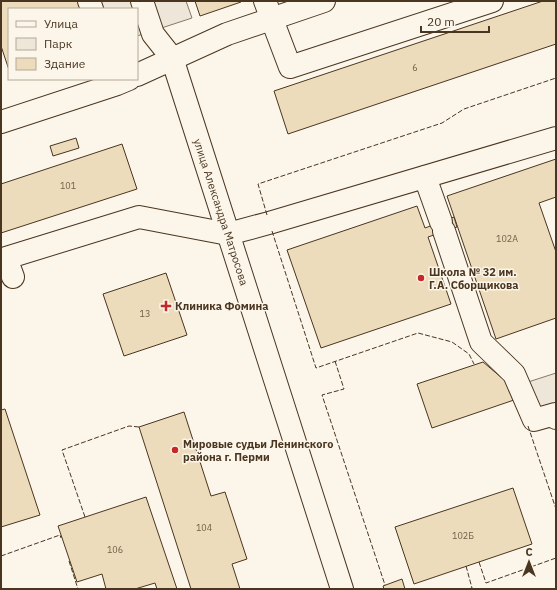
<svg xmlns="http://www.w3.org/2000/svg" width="557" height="590" viewBox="0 0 557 590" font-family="'IBM Plex Sans',sans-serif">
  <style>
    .green { fill: #ede6d9; stroke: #887966 }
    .building { fill: #ecdcbc; stroke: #4a3520 }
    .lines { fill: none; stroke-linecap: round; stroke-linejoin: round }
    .minor-casing { stroke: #4a3520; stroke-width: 24 }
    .minor { stroke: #fbf6e9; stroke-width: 22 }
    .fence { stroke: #4a3520; stroke-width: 1; stroke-dasharray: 5 2; stroke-linecap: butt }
    .poi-dot { fill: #c62828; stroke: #fbf6e9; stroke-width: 1.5 }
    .labels { text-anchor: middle; stroke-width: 3; stroke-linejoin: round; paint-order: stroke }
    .number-label { font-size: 9px; fill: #725f47 }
    .street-label { font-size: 11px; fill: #4a3520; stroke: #fbf6e9 }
    .poi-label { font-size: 11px; font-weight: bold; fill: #4a3520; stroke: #fbf6e9; text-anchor: start }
  </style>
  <rect width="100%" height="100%" fill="#fbf6e9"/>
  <g class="green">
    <polygon points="98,1 186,1 192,18 137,36 137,9 101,9"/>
    <polygon points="556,373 556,405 535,412 525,383"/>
  </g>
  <g class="building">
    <polygon points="1,1 82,1 85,9 9,9 9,70 1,46"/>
    <polygon points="195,1 241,1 241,2 200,16"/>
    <polygon points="543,1 556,1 556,44 288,134 274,91"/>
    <polygon points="76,138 79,148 53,156 50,146"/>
    <polygon points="122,144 137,189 1,233 1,184"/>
    <polygon points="556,159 556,197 539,203 556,252 556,318 496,339 447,196"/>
    <polygon points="417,206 425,228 454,217 457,227 428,237 451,304 321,348 287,250"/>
    <polygon points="166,273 187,335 124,356 103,294"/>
    <polygon points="483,362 508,383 514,400 432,428 417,384"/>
    <polygon points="5,409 40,515 1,527 1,410"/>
    <polygon points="184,412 211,496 225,492 247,559 232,564 240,589 191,589 139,427"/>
    <polygon points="513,488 532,544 414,584 395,527"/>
    <polygon points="146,497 177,589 157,589 155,583 135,589 106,589 102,574 77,582 58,526"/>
    <polygon points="402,579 405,589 384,589 383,586"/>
  </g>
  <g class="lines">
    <defs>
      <g id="minor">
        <polyline points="89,1 92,9"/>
        <polyline points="142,1 153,34 172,58 342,589"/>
        <polyline points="265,1 290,67 492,1"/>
        <polyline points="137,75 227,34 324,1"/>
        <polyline points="1,122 117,84 129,79"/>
        <polyline points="425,177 441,222"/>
        <polyline points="444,231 481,342 514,374 534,420 555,414 556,418"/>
        <polyline points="13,277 6,258 139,217 228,234 269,223 556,138"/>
      </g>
    </defs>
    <use href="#minor" class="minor-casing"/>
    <use href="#minor" class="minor"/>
    <g class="fence">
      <polyline points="267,215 258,184 442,123 464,109 556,78"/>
      <polyline points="272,231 316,368 418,333 452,342 469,354 474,364"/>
      <polyline points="335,361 344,389 322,395 385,585"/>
      <polyline points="528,426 556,509"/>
      <polyline points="85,517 62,450 129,426 139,427"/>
      <polyline points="1,556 60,535 61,538"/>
      <polyline points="69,561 78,589"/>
      <polyline points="479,562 486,583 556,558"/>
      <polyline points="466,566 472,588 468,589"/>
    </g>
  </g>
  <g class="poi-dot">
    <circle cx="421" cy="278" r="4"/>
    <path d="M164 300h4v4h4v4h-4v4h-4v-4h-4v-4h4z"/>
    <circle cx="175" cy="450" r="4"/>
  </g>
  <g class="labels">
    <g class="number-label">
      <text x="415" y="71">6</text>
      <text x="68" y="189">101</text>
      <text x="507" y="242">102А</text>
      <text x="145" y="317">13</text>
      <text x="204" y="531">104</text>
      <text x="463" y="539">102Б</text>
      <text x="115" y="553">106</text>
    </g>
    <g class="street-label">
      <text transform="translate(221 212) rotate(72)" y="4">улица Александра Матросова</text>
    </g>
    <g class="poi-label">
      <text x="429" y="276">Школа № 32 им.<tspan x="429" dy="13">Г.А. Сборщикова</tspan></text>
      <text x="175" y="310">Клиника Фомина</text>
      <text x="183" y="448">Мировые судьи Ленинского<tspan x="183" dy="13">района г. Перми</tspan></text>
    </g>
  </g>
  <rect width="557" height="590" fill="none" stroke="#4a3520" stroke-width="4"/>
  <rect x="8" y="8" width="130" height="72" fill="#fbf6e9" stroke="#b4a999"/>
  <rect x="16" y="21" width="20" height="6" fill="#fbf6e9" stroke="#b4a999"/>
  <text x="44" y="28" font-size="12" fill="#4a3520">Улица</text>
  <rect x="16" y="38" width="20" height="12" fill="#ede6d9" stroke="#b4a999"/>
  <text x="44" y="48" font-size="12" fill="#4a3520">Парк</text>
  <rect x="16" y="58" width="20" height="12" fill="#ecdcbc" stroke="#b4a999"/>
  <text x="44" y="68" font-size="12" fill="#4a3520">Здание</text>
  <g transform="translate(529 562)" stroke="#fbf6e9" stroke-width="3" paint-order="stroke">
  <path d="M0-3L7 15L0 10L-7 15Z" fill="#4a3520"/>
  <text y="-6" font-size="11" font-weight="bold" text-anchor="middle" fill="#4a3520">С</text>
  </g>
  <path d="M421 26v6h68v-6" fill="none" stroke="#4a3520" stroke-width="2"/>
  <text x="427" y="26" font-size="12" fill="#4a3520" stroke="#fbf6e9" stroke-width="3" paint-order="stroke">20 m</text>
</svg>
